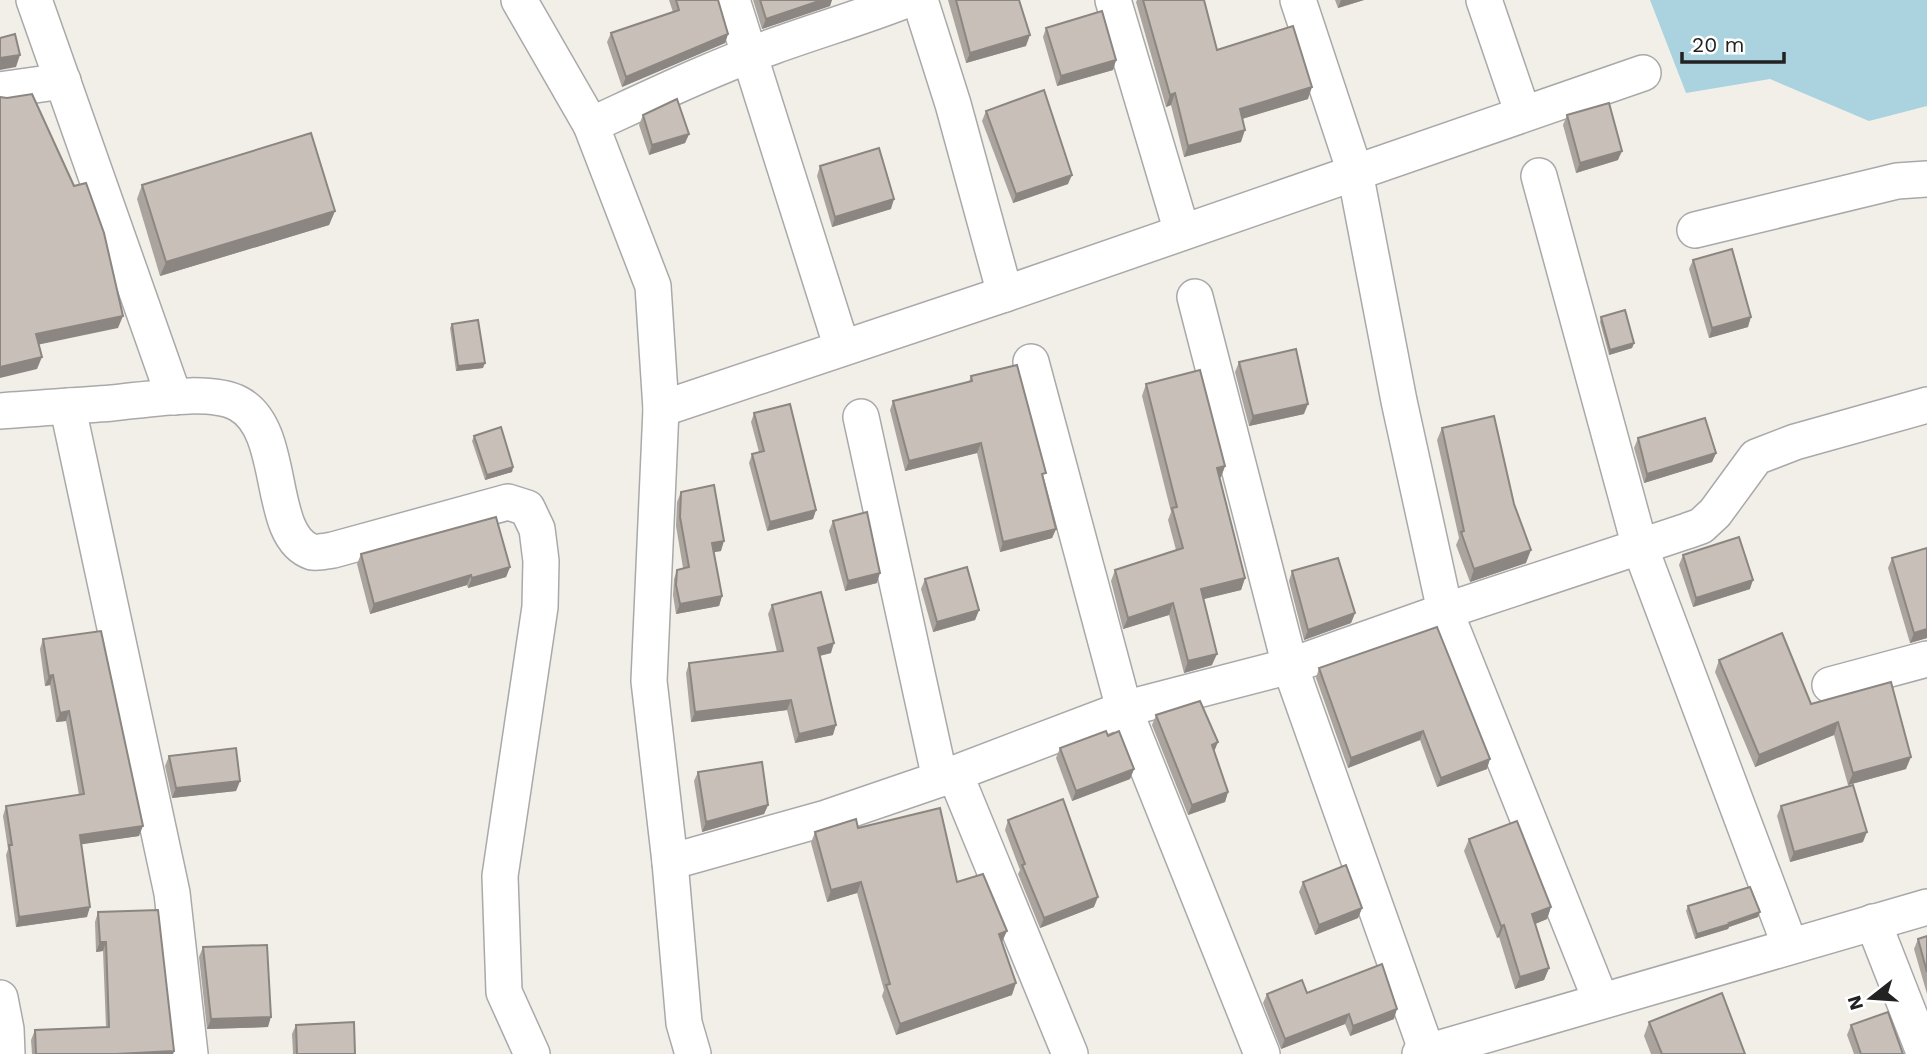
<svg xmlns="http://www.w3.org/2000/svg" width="1927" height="1054" viewBox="0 0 1927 1054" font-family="'Work Sans',sans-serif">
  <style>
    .water { fill: #aad3df }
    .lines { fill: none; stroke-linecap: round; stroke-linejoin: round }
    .street-casing { stroke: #a9a9a9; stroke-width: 38 }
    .street { stroke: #fff; stroke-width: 35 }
    .wall { fill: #aba49e }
    .shaded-wall { fill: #8b8681 }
    .building { fill: #c7bfb8; stroke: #8b8681; stroke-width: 2 }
  </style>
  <rect width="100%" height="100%" fill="#f2efe9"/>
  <polygon class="water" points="1650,0 1927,0 1927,106 1869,121 1770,79 1686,93"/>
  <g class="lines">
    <defs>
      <g id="street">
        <polyline points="34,0 174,397"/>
        <polyline points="519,0 591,125 653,286 661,409 649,681 670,862 684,1023 693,1054"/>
        <polyline points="732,0 842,348"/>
        <polyline points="920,0 953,104 1005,294"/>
        <polyline points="1113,0 1182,232"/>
        <polyline points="1298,0 1355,172 1399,401 1445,611 1601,1001"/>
        <polyline points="1484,0 1523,114"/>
        <polyline points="0,90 63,81"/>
        <path d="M591,125C652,97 712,68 774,46C818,30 863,17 906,0"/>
        <polyline points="1539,176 1640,547 1790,946"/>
        <polyline points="1695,230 1897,181 1927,179"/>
        <polyline points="1195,297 1290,666 1427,1052"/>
        <polyline points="1031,362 1124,709 1262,1054"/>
        <polyline points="70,406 70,418 172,893 190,1054"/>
        <polyline points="661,409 1005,294 1643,73"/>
        <path d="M0,411C37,408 75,406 112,403C145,400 210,388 239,404C288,431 265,536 312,552C318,553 327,551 333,550L508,502L527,508L537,529L541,561L540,607L500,876L504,992L532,1054"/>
        <polyline points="861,417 940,779"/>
        <polyline points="1830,685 1927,659"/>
        <polyline points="955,774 1070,1054"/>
        <polyline points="670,862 826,818 940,779 1124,709 1290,666 1445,611 1687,531 1701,526 1715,513 1756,457 1795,442 1927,405"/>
        <polyline points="1873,922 1922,1047 1927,1049"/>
        <polyline points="0,998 6,1029 7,1054"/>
        <polyline points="1420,1054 1927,907"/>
      </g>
    </defs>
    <use href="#street" class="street-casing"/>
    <use href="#street" class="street"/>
  </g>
  <g class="wall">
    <polygon points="669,0 718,0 728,34 725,43 622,87 607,42 611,33 673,12"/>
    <polygon points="753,0 832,0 830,6 762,29"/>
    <polygon points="948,0 1019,0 1026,46 966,63"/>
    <polygon points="1137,0 1204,0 1217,50 1308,99 1242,119 1241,142 1184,157 1171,105 1166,107 1136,2"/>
    <polygon points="1335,0 1364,0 1338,8"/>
    <polygon points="1046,28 1116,60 1113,70 1057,86 1043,37"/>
    <polygon points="986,111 1068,184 1013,203 982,121"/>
    <polygon points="643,115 689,134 685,143 649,155 639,125"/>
    <polygon points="1567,115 1618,160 1576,173 1563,125"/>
    <polygon points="820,166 891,209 832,227 817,176"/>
    <polygon points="142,185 335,211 329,225 160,276 137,199"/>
    <polygon points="1693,260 1748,327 1709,338 1689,269"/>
    <polygon points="1601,317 1634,343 1632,348 1609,355 1600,322"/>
    <polygon points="452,324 483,368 456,371 450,328"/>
    <polygon points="1239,362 1304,414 1249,426 1235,372"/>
    <polygon points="971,376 1043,481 1056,529 1052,538 1000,552 977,453 905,471 890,410 893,401 969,382"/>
    <polygon points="1146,384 1225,466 1221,477 1219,478 1245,578 1241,590 1203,599 1212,665 1184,673 1169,615 1123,629 1111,581 1115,570 1176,550 1168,520 1171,512 1142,396"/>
    <polygon points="754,413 816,510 813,519 767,531 749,463 752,454 759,452 751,422"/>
    <polygon points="1442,428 1526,563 1470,582 1456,545 1459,538 1437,440"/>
    <polygon points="474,436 513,467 512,472 485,480 472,441"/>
    <polygon points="1638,438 1716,453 1712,462 1644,483 1634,448"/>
    <polygon points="681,492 721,551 714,552 722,596 719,606 676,614 673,595 674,579 677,570 683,568 676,526 677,502"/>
    <polygon points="833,521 877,583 845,591 829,531"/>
    <polygon points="1927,548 1927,638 1910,643 1888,568 1892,558"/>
    <polygon points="361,554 510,567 506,577 468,588 467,585 370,614 357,564"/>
    <polygon points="1683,555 1750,589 1693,607 1679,565"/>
    <polygon points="1292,571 1355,613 1351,623 1304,640 1289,581"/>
    <polygon points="925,579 979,610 975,620 933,632 921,589"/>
    <polygon points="772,605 831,653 820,656 833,735 795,743 787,710 691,722 686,673 689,663 777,652 768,614"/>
    <polygon points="43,639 139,836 81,844 87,917 16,927 6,855 8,849 3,816 6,806 79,795 66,721 56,722 50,685 45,686 40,649"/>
    <polygon points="1719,660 1811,704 1906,769 1848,785 1834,735 1755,767 1715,672"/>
    <polygon points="1319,668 1487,769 1437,787 1420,740 1348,768 1316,678"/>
    <polygon points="1156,715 1214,752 1228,792 1225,802 1188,815 1152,725"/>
    <polygon points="1108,736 1134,769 1130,779 1072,801 1056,758 1060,748"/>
    <polygon points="169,756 240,781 236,791 172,798 165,766"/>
    <polygon points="698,772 768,805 764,814 702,832 694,781"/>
    <polygon points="1781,806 1863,842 1790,862 1777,816"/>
    <polygon points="1008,820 1094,907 1040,928 1018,874 1020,870 1005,830"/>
    <polygon points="858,828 957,882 1002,943 1012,995 896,1035 882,996 884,990 857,893 827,902 811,843 815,832"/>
    <polygon points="1469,839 1551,907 1547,919 1535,924 1549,968 1544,980 1515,989 1499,937 1497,938 1464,851"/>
    <polygon points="1303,882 1362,908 1358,918 1315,935 1299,892"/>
    <polygon points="1688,906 1758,917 1729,927 1728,929 1695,939 1686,911"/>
    <polygon points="98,912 174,1051 173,1054 32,1054 31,1040 35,1030 106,1027 103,951 96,952 95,922"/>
    <polygon points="1927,936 1927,994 1914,949 1918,939"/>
    <polygon points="203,947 268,1027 207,1029 199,957"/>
    <polygon points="1307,993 1394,1019 1350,1036 1345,1024 1281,1049 1263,1003 1267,994"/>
    <polygon points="1649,1022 1745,1054 1651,1054 1644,1036"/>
    <polygon points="296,1025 355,1054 293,1054 292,1034"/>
    <polygon points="1851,1025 1903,1054 1854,1054 1847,1035"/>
  </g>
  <g class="shaded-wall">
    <polygon points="822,0 832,0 830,6 762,29 766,19"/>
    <polygon points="1341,0 1364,0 1338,8"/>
    <polygon points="728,34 725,43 622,87 626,77"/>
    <polygon points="1030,35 1026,46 966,63 970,53"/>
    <polygon points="20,55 16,67 0,70 0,58"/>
    <polygon points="1116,60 1113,70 1057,86 1061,76"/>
    <polygon points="1312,87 1308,99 1235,121 1240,109"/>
    <polygon points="1175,93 1171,105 1166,107 1170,95"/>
    <polygon points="1245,130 1241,142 1184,157 1188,146"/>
    <polygon points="689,134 685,143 649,155 652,145"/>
    <polygon points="1622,151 1618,160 1576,173 1580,163"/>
    <polygon points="1072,175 1068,184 1013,203 1016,194"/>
    <polygon points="894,199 891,209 832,227 835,217"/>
    <polygon points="335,211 329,225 160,276 166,262"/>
    <polygon points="123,316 118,328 32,346 36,334"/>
    <polygon points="1751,317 1748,327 1709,338 1712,328"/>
    <polygon points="1634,343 1632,348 1609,355 1610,350"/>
    <polygon points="42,357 37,369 0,378 0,367"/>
    <polygon points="485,363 483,368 456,371 458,366"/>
    <polygon points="1308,404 1304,414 1249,426 1253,416"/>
    <polygon points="981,443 977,453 905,471 909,461"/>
    <polygon points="1716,453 1712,462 1644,483 1647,474"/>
    <polygon points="1225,466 1221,477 1212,479 1217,468"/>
    <polygon points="513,467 512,472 485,480 487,475"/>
    <polygon points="816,510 813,519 767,531 770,522"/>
    <polygon points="1056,529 1052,538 1000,552 1003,542"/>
    <polygon points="724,541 721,551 709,553 712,543"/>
    <polygon points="1531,550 1526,563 1470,582 1474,569"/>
    <polygon points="510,567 506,577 468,588 472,578"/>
    <polygon points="880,573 877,583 845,591 848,581"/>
    <polygon points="471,575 467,585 370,614 374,604"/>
    <polygon points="1245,578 1241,590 1196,601 1201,589"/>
    <polygon points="1753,580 1750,589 1693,607 1696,598"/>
    <polygon points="722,596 719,606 676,614 680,604"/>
    <polygon points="1173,603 1169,615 1123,629 1128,618"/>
    <polygon points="979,610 975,620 933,632 937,622"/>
    <polygon points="1355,613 1351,623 1304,640 1308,630"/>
    <polygon points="1927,629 1927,638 1910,643 1914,633"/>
    <polygon points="834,643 831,653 814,657 818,648"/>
    <polygon points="1217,654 1212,665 1184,673 1188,661"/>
    <polygon points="53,675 50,685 45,686 49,676"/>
    <polygon points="791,700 787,710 691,722 695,712"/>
    <polygon points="69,711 66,721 56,722 60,713"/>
    <polygon points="1838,722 1834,735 1755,767 1759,755"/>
    <polygon points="836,725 833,735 795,743 799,734"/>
    <polygon points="1423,731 1420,740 1348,768 1351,758"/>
    <polygon points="1218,742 1214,752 1212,745"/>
    <polygon points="1911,757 1906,769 1848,785 1853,773"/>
    <polygon points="1490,759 1487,769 1437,787 1441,778"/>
    <polygon points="1134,769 1130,779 1072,801 1076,791"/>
    <polygon points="240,781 236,791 172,798 176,788"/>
    <polygon points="1228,792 1225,802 1188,815 1192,805"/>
    <polygon points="768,805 764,814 702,832 706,822"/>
    <polygon points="143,826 139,836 77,845 80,835"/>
    <polygon points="1867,832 1863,842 1790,862 1794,852"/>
    <polygon points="861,882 857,893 827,902 831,890"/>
    <polygon points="1098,897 1094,907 1040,928 1044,918"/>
    <polygon points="90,907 87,917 16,927 19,917"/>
    <polygon points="1551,907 1547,919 1528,927 1532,914"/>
    <polygon points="1362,908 1358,918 1315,935 1319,925"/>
    <polygon points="1760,912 1758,917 1729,927 1728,929 1695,939 1697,934"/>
    <polygon points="1504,925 1499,937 1497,938 1501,926"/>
    <polygon points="1007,931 1002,942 999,934"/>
    <polygon points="100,942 106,942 103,951 96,952"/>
    <polygon points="1549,968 1544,980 1515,989 1520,977"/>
    <polygon points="1016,983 1012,995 896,1035 900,1024"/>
    <polygon points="1397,1009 1394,1019 1350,1036 1353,1026"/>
    <polygon points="1349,1014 1345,1024 1281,1049 1285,1039"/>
    <polygon points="271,1017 268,1027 207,1029 211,1019"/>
    <polygon points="174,1051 173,1054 116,1054"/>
  </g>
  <g class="building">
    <polygon points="676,0 718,0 728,34 626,77 611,33 679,10"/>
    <polygon points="760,0 822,0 766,19"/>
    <polygon points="956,0 1019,0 1030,35 970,53"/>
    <polygon points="1143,0 1204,0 1217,50 1293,26 1312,87 1240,109 1245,130 1188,146 1175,93 1170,95"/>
    <polygon points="1102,11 1116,60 1061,76 1046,28"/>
    <polygon points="15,34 20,55 0,58 0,38"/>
    <polygon points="1044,90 1072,175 1016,194 986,111"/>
    <polygon points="32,94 74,186 86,183 104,233 123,316 36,334 42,357 0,367 0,97 7,98"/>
    <polygon points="677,99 689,134 652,145 643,115"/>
    <polygon points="1609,103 1622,151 1580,163 1567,115"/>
    <polygon points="311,133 335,211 166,262 142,185"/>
    <polygon points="879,148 894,199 835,217 820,166"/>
    <polygon points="1732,249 1751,317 1712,328 1693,260"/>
    <polygon points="1625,310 1634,343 1610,350 1601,317"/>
    <polygon points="478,320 485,363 458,366 452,324"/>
    <polygon points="1296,349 1308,404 1253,416 1239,362"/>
    <polygon points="1017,365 1046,473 1042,474 1056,529 1003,542 981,443 909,461 893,401 972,381 971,376"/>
    <polygon points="1200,370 1225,466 1217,468 1245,578 1201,589 1217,654 1188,661 1173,603 1128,618 1115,570 1183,548 1172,508 1177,507 1146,384"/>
    <polygon points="790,404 816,510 770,522 752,454 764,451 754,413"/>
    <polygon points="1494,416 1514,504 1531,550 1474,569 1461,532 1464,531 1442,428"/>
    <polygon points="1705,418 1716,453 1647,474 1638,438"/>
    <polygon points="501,427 513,467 487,475 474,436"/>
    <polygon points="714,485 724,541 712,543 722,596 680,604 676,585 677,570 689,567 680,517 681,492"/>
    <polygon points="867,512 880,573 848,581 833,521"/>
    <polygon points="496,517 510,567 472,578 471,575 374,604 361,554"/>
    <polygon points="1739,537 1753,580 1696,598 1683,555"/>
    <polygon points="1927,548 1927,629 1914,633 1892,558"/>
    <polygon points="1338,558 1355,613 1308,630 1292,571"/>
    <polygon points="967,567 979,610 937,622 925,579"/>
    <polygon points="821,592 834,643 818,648 836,725 799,734 791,700 695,712 689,663 783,651 772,605"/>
    <polygon points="1437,627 1490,759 1441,778 1423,731 1351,758 1319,668"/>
    <polygon points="101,631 143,826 80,835 90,907 19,917 9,845 12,845 6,806 84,794 69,711 60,713 53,675 49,676 43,639"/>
    <polygon points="1782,633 1811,704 1891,682 1911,757 1853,773 1838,722 1759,755 1719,660"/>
    <polygon points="1200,701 1218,742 1212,745 1228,792 1192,805 1156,715"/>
    <polygon points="1106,731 1108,736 1119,731 1134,769 1076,791 1060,748"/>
    <polygon points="236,748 240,781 176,788 169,756"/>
    <polygon points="762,762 768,805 706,822 698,772"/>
    <polygon points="1853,785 1867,832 1794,852 1781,806"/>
    <polygon points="1063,799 1098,897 1044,918 1022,865 1025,864 1008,820"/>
    <polygon points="940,808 957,882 983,874 1007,931 999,934 1016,983 900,1024 886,985 890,984 861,882 831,890 815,832 856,819 858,828"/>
    <polygon points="1517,821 1551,907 1532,914 1549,968 1520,977 1504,925 1501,926 1469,839"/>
    <polygon points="1346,865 1362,908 1319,925 1303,882"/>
    <polygon points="1750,887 1760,912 1729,923 1730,924 1697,934 1688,906"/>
    <polygon points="158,910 174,1051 116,1054 36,1054 35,1030 109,1027 106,942 100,942 98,912"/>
    <polygon points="1927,936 1927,972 1918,939"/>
    <polygon points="267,945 271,1017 211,1019 203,947"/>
    <polygon points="1382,964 1397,1009 1353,1026 1349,1014 1285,1039 1267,994 1302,980 1307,993"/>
    <polygon points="1722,993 1745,1054 1662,1054 1649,1022"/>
    <polygon points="1888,1012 1903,1054 1861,1054 1851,1025"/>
    <polygon points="354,1022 355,1054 297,1054 296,1025"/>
  </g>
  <g transform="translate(1871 998) rotate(253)" stroke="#ffffff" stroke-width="5" paint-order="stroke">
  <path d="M0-5L12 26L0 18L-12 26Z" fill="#222222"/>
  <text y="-10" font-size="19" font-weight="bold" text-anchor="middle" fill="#222222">N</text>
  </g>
  <path d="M1682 52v10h102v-10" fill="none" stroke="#222222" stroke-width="3.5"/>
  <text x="1692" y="52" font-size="21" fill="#222222" stroke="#ffffff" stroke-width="5" paint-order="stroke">20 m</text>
</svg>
